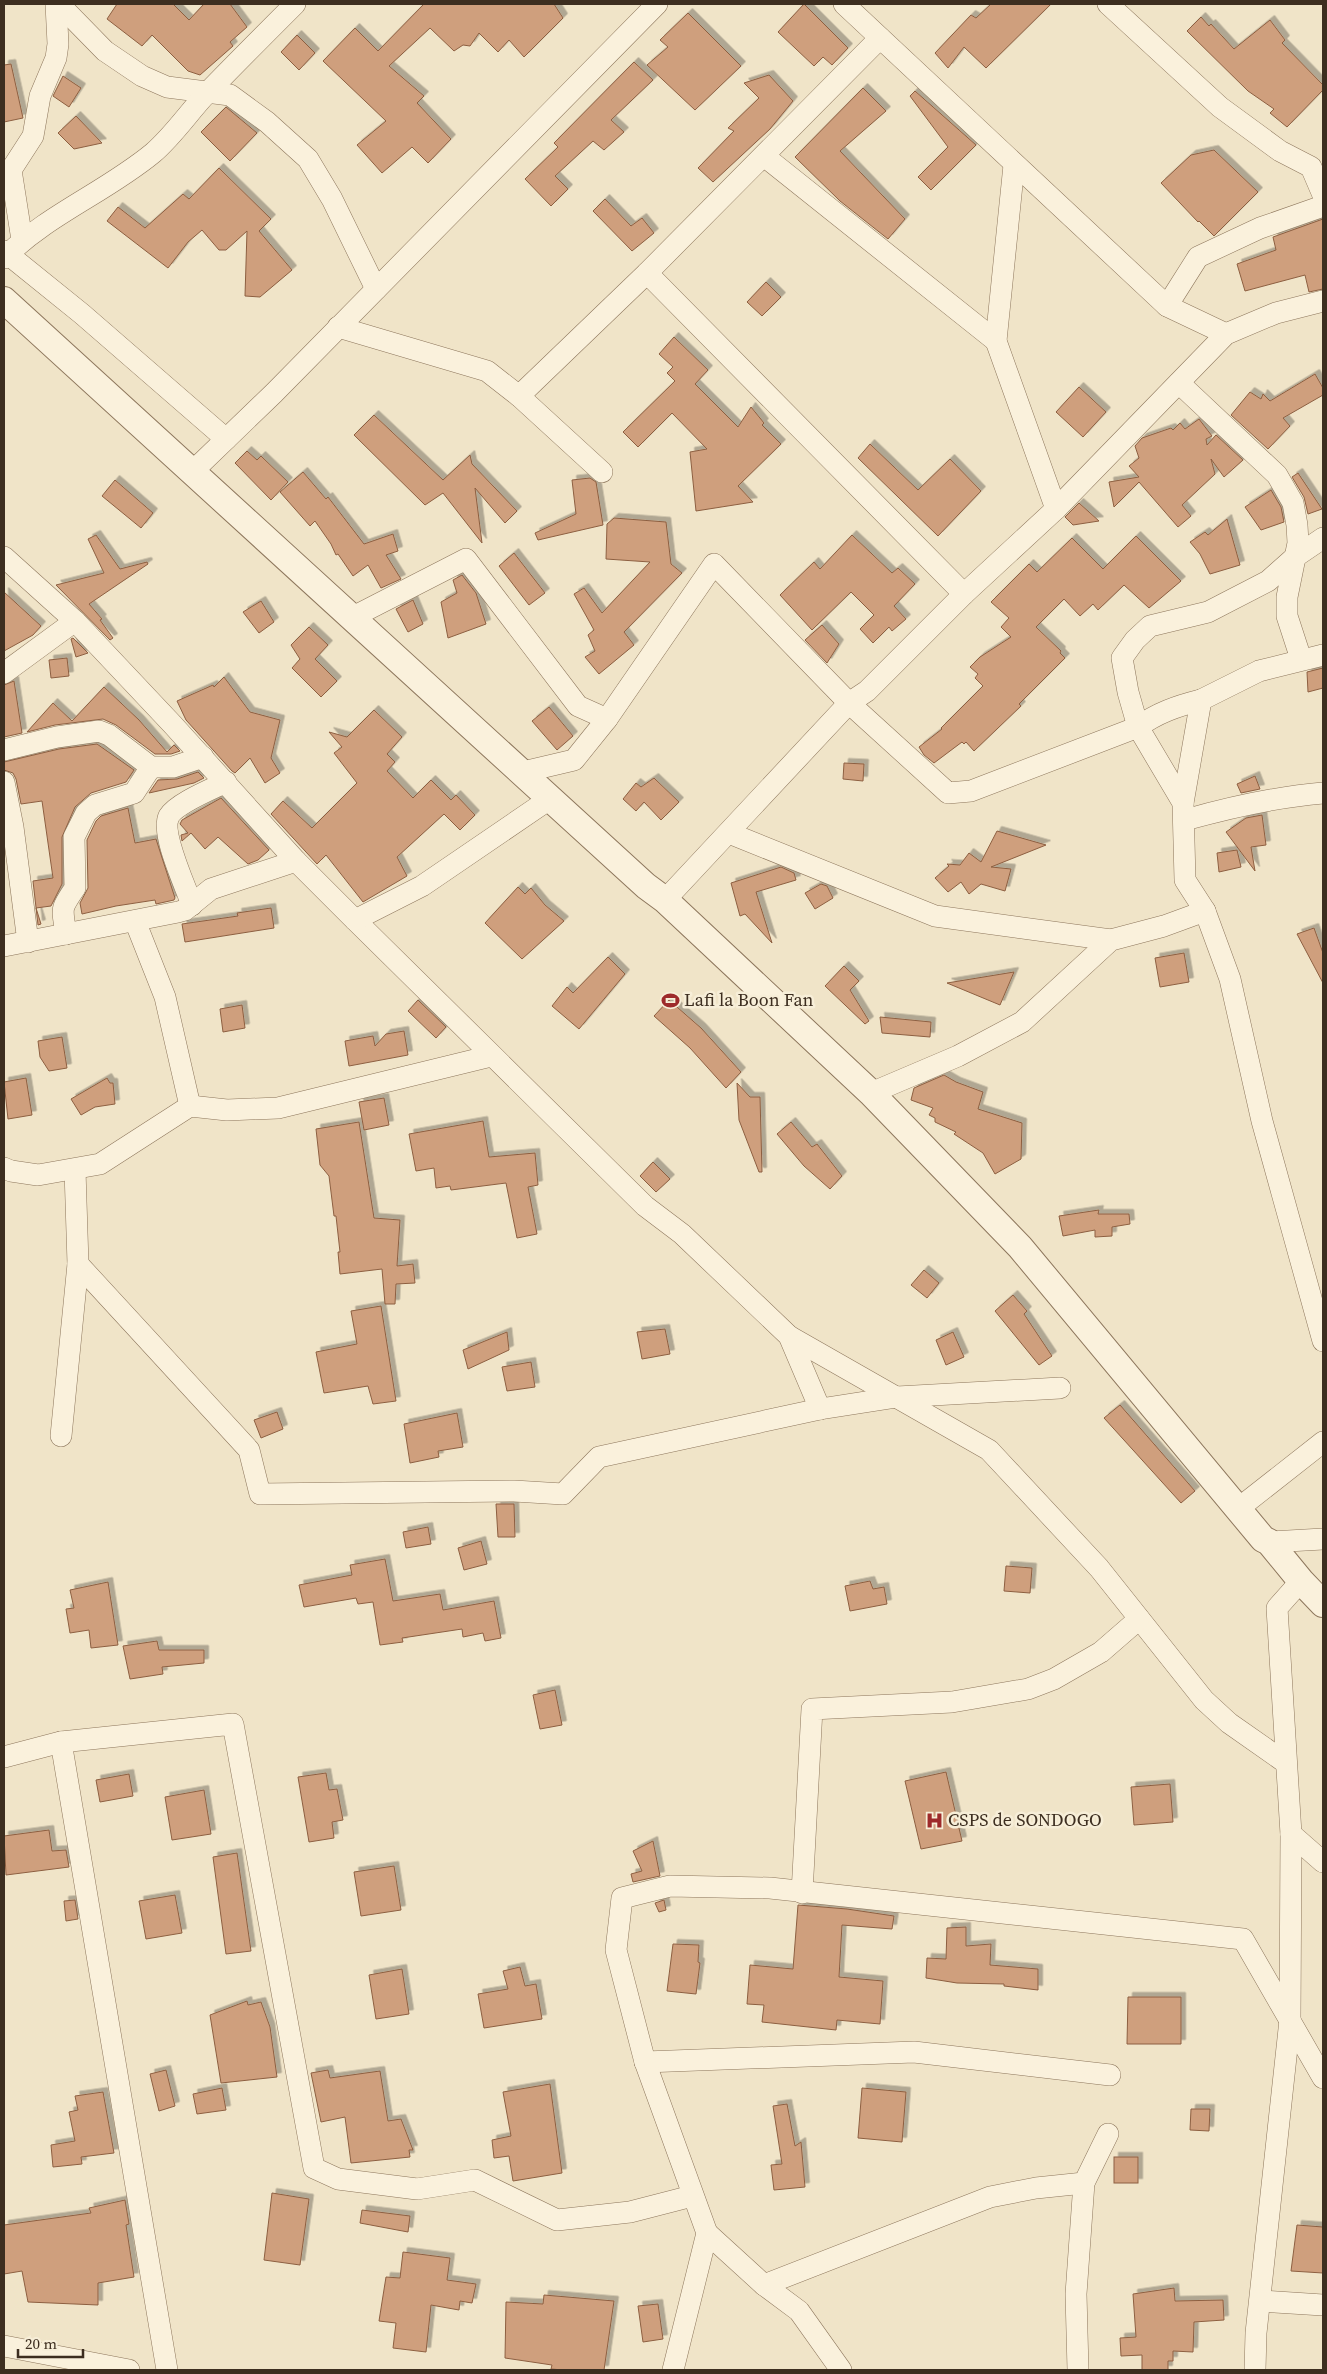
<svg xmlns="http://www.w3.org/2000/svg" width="1327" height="2374" viewBox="0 0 1327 2374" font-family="'Source Serif 4',serif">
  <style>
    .building { fill: #cf9f7d; stroke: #8d5f41; filter: url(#shadow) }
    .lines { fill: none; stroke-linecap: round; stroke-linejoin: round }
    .minor-casing { stroke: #8d765c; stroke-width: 22 }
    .tertiary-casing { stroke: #8d765c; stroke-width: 28 }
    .minor { stroke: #faf1dc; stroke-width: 21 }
    .tertiary { stroke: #faf1dc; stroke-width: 26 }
    .labels { text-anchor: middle; stroke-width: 5; stroke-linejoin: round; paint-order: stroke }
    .poi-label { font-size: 18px; fill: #3d2e20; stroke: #f7eed8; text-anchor: start }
  </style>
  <defs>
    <filter id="shadow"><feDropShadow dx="4.5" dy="-4.5" stdDeviation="0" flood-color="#0004"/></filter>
  </defs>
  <rect width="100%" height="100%" fill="#f0e4c8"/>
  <g class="building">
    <polygon points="117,4 173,4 189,20 204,4 230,4 247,27 230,42 233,46 200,75 188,71 152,35 142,46 107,19"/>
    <polygon points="424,4 554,4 563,18 524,57 509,40 498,52 479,33 470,46 463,45 454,51 430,28 389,66 424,96 417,103 451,139 428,163 412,147 382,173 357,145 386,121 323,61 355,28 378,51"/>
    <polygon points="804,4 848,48 832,65 823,57 814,66 778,32"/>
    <polygon points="991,4 1051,4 986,68 964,47 948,68 935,53 971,15 976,18"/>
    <polygon points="688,13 741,66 695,110 647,65 668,47 660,40"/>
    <polygon points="1201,17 1209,26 1211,24 1234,49 1270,20 1285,40 1282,43 1323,85 1323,90 1287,127 1270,113 1274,109 1248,91 1187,31"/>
    <polygon points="297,35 315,53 299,70 281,52"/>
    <polygon points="634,62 653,80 611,120 624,132 604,150 593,141 555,176 568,189 551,206 525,179 558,147 554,143"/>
    <polygon points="11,64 23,118 4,122 4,65"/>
    <polygon points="769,75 793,101 770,129 713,182 698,168 734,131 728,128 759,98 744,83"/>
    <polygon points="63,76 81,88 69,107 53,96"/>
    <polygon points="863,88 886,111 840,151 905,219 888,239 840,201 795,157"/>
    <polygon points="915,91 976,145 931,190 918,177 948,147 910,96"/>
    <polygon points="226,107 257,133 230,161 201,132"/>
    <polygon points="76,116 102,143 74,149 58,133"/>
    <polygon points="1214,150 1258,192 1214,236 1199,221 1198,222 1161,183 1191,155"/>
    <polygon points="219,168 271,219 259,231 292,270 260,297 245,296 247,231 226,250 219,250 202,230 188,242 168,268 107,221 118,207 145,228 183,194 189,199"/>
    <polygon points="605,199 631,226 642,218 654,233 632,251 593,211"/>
    <polygon points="1323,219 1323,289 1309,292 1305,275 1245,291 1237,264 1276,250 1273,237"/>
    <polygon points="766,282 781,297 762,316 747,302"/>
    <polygon points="674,337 708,370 695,384 738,427 751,407 764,423 762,425 781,444 738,486 753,502 696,511 690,452 707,449 672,413 638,447 623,432 675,381 667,373 673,367 659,354"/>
    <polygon points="1315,374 1323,388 1323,395 1283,418 1290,426 1268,449 1231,415 1250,392 1261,399 1263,394 1270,401"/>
    <polygon points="1079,387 1106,412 1083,437 1056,412"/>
    <polygon points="374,415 443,480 470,455 472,464 517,511 505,523 475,488 482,543 443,493 425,505 354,435"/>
    <polygon points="1199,419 1212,436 1206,439 1207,445 1216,435 1243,460 1224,477 1211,459 1215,474 1182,505 1191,516 1178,527 1139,482 1114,507 1109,482 1139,477 1129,466 1139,458 1135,446 1142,438 1171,428 1173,430 1180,423 1185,429"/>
    <polygon points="870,444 918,490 950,459 981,491 938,536 858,458"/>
    <polygon points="247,451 257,460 261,456 288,482 271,500 235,463"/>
    <polygon points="303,472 326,499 328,497 364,544 393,534 398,551 386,555 401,579 381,588 368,565 353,576 338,554 336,555 331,544 315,521 310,526 280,492"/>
    <polygon points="1298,473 1322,509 1308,514 1304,497 1292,477"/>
    <polygon points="590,478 596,482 603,525 538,540 535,533 576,514 572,480"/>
    <polygon points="115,480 153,513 141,528 102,496"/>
    <polygon points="1271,490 1281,507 1284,522 1261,530 1245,507"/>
    <polygon points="1079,503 1099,521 1073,525 1065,517"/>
    <polygon points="614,518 666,522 671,564 682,573 624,632 634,645 599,674 585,657 595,651 588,635 594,630 574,594 584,588 602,613 650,562 606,559 607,524"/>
    <polygon points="1227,519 1240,565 1210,574 1200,554 1190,542 1205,532 1208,535"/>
    <polygon points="96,535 120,569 147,562 148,564 89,604 102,619 100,620 113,638 110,640 56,585 104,573 88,539"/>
    <polygon points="852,535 892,573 898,568 915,584 894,606 906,619 892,631 889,627 873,643 860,629 874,615 851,592 812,630 780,595 814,562 820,569"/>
    <polygon points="1136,536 1181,581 1149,608 1124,585 1098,610 1093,604 1080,616 1064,599 1036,627 1061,651 1060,653 1065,658 1019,704 1021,706 974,751 966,742 964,744 962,742 934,763 924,755 919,747 942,729 941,728 983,686 975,678 978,674 970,667 980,657 1011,637 1001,627 1009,618 991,602 1029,564 1037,572 1072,538 1103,569"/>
    <polygon points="514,553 545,593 529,605 499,566"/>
    <polygon points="462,575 476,593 486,624 448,638 441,602 457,593 453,580"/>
    <polygon points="4,592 41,626 33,635 4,651"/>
    <polygon points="413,600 423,624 408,632 396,609"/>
    <polygon points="261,601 274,622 259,633 243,612"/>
    <polygon points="822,625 839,644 827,663 805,640"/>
    <polygon points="309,627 328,645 315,659 337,681 321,697 292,668 300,659 291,645"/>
    <polygon points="73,638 88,653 76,657 71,639"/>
    <polygon points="67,658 69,676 51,678 49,660"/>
    <polygon points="1323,668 1323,688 1308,692 1307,672"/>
    <polygon points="224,677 250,712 280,720 271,758 280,773 265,783 250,758 235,773 232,771 186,720 177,701 213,685 214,687"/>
    <polygon points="14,681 22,733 4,737 4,685"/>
    <polygon points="104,687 139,720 167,752 174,745 180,751 171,754 155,754 116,725 103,719 55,725 27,732 53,703 72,721"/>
    <polygon points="549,707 573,736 557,750 532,721"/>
    <polygon points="374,710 402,737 387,754 395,762 387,771 413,798 431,780 451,800 456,795 475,815 460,830 444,814 397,857 407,876 363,902 326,855 317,864 271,814 283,801 312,828 357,783 334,753 342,747 329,732 347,737"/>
    <polygon points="97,744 134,770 126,782 91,793 75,807 62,837 62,884 51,906 36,908 41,924 38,925 33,881 53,878 42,801 21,804 16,779 13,773 4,770 4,762 59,749"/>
    <polygon points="844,763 864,764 863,781 843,779"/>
    <polygon points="198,772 204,778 194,783 149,793 158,780 177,779"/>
    <polygon points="1255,776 1260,789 1241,793 1237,784"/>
    <polygon points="654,778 679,802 661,820 644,802 636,811 623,799 636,783 641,787"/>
    <polygon points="221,798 269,850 258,860 248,864 218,837 205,849 191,833 182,841 181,835 188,833 180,824 182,820"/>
    <polygon points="128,808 135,843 156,839 175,898 174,900 156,904 155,900 116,906 82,914 80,903 88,888 87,840 96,821 101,816"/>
    <polygon points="1262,815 1266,845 1251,847 1255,871 1226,832 1246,818"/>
    <polygon points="997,831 1046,845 991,867 1011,869 1005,891 981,884 969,894 961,882 948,892 935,878 949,866 947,864 960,865 969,853 981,862"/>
    <polygon points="1237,850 1241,867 1219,872 1217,853"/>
    <polygon points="781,867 794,873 796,880 756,892 772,943 745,914 740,916 731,883"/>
    <polygon points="821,884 827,886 833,898 815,909 805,893"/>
    <polygon points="518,887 525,894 531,888 545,905 564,921 522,959 485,923"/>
    <polygon points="271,908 274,928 185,942 182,924 238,916 237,913"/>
    <polygon points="1314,928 1323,953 1323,983 1297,934"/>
    <polygon points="1184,953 1189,982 1160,987 1155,958"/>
    <polygon points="608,957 625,974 579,1029 552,1006 567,987 573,993"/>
    <polygon points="844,966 859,981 850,990 869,1021 865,1024 825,986"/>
    <polygon points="1014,972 1000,1005 947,983"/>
    <polygon points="418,1000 446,1027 436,1038 408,1011"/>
    <polygon points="669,1000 701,1028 741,1072 726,1088 690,1048 654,1016"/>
    <polygon points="242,1005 245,1028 223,1032 220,1009"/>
    <polygon points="880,1017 931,1022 930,1037 882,1033"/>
    <polygon points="404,1031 408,1055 349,1066 345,1041 373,1036 375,1046 386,1034"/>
    <polygon points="62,1037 67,1068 49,1071 40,1057 38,1041"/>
    <polygon points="944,1075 956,1082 983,1092 978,1109 1022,1123 1021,1159 995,1174 983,1153 954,1134 956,1132 935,1122 935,1118 929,1115 933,1108 911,1100 914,1088"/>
    <polygon points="26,1078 32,1115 8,1119 4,1082"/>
    <polygon points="107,1078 110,1083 113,1083 115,1104 95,1107 81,1115 71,1099"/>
    <polygon points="737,1083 750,1097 760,1097 762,1172 759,1172 739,1120"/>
    <polygon points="384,1098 389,1125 364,1130 359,1102"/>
    <polygon points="483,1121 489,1157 535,1153 538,1185 528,1187 537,1234 517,1238 506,1183 451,1190 450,1186 436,1188 434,1168 416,1171 409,1134"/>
    <polygon points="359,1122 374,1218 400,1220 397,1266 413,1264 415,1283 396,1284 395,1304 385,1304 382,1269 340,1274 338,1252 340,1252 336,1216 334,1216 329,1176 320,1165 316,1129"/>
    <polygon points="791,1122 812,1147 817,1144 842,1176 830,1189 804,1166 777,1134"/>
    <polygon points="653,1162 670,1179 656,1192 640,1176"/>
    <polygon points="1099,1210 1098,1214 1129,1214 1130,1224 1112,1227 1112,1236 1095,1237 1095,1230 1063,1236 1059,1216"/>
    <polygon points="924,1270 939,1283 927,1298 911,1285"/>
    <polygon points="1013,1295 1027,1311 1024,1314 1052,1356 1039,1365 995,1311"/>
    <polygon points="381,1306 396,1401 373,1404 368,1386 324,1393 316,1352 357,1344 351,1311"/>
    <polygon points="665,1329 670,1354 642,1359 637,1332"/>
    <polygon points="507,1332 509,1350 468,1369 463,1350"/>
    <polygon points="953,1332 964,1357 946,1365 936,1340"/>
    <polygon points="531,1362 535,1387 507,1391 502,1367"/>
    <polygon points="1120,1405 1195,1491 1181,1503 1104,1418"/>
    <polygon points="277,1412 283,1429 261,1438 254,1420"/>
    <polygon points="457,1413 463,1447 438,1451 439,1457 410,1463 404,1424"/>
    <polygon points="496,1504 514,1504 515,1537 498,1537"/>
    <polygon points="428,1527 431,1544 406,1548 403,1532"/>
    <polygon points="481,1541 487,1564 464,1570 458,1548"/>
    <polygon points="385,1559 393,1601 440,1594 443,1610 494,1601 501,1638 485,1641 483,1633 463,1637 462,1629 402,1638 403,1642 380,1645 373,1602 358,1604 356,1598 304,1607 299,1585 352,1575 350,1565"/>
    <polygon points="1006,1566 1032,1568 1030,1593 1004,1591"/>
    <polygon points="870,1581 873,1589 884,1587 887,1604 850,1611 845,1586"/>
    <polygon points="108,1582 118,1645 91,1648 89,1630 70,1633 66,1609 74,1608 70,1590"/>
    <polygon points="157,1641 159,1650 204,1650 204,1663 162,1667 163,1674 130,1679 123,1646"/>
    <polygon points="555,1690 562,1725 540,1729 533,1695"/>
    <polygon points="946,1772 962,1841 921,1849 905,1781"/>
    <polygon points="326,1773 329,1790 337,1789 343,1820 332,1822 334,1838 309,1842 298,1777"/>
    <polygon points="129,1774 133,1796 100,1802 96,1780"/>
    <polygon points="1170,1784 1173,1822 1134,1825 1131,1787"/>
    <polygon points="204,1790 211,1834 172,1840 165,1797"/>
    <polygon points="49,1830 52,1851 66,1850 69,1867 6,1875 4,1836"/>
    <polygon points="653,1841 660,1876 633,1882 631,1874 642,1871 633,1851"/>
    <polygon points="237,1853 251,1951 226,1954 213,1857"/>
    <polygon points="394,1866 401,1910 361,1916 354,1872"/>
    <polygon points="175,1895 182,1933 146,1939 139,1901"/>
    <polygon points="75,1900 78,1919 66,1921 64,1901"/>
    <polygon points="664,1900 666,1910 659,1912 655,1903"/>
    <polygon points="798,1905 847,1909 894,1916 892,1929 842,1925 839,1977 883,1981 880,2024 837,2020 836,2030 762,2022 764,2005 747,2004 750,1965 793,1969"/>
    <polygon points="966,1927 966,1946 991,1944 990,1965 1038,1969 1038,1990 1004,1986 1004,1984 957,1983 926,1978 927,1958 946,1959 947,1928"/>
    <polygon points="673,1944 699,1945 698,1962 700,1963 696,1994 667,1991"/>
    <polygon points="520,1967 525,1986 536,1984 542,2019 484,2028 478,1994 508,1989 503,1971"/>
    <polygon points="402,1969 409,2014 376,2019 369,1975"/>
    <polygon points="1128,1997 1181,1997 1181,2044 1127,2044"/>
    <polygon points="247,2001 248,2005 261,2002 270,2027 277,2077 221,2083 210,2015"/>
    <polygon points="166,2070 175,2106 159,2111 150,2074"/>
    <polygon points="328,2070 330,2078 380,2071 388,2121 401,2119 413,2150 409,2150 410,2157 351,2163 345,2117 321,2122 311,2073"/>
    <polygon points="550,2084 562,2173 513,2181 509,2156 494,2158 492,2140 511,2136 503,2092"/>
    <polygon points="222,2088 226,2110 197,2114 193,2094"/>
    <polygon points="862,2088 906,2092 902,2142 858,2138"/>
    <polygon points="103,2092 114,2153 81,2157 82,2164 53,2167 51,2145 75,2141 69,2112 78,2110 75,2096"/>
    <polygon points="787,2104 795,2146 801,2142 805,2187 774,2190 771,2165 782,2164 773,2106"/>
    <polygon points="1191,2109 1210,2109 1209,2131 1190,2130"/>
    <rect x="1114" y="2157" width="24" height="26"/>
    <polygon points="272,2193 309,2199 300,2265 264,2260"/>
    <polygon points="125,2200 129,2224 126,2225 134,2277 98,2283 98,2305 28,2302 22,2271 4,2274 4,2225 91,2213 89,2208"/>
    <polygon points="362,2210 410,2216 408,2232 360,2223"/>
    <polygon points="1297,2225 1323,2227 1323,2273 1291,2271"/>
    <polygon points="403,2252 450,2258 447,2280 476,2284 472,2303 460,2301 459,2310 431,2305 426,2352 393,2348 396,2323 379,2321 386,2277 400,2278"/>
    <polygon points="1174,2288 1175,2301 1223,2300 1224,2320 1194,2322 1193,2352 1173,2351 1173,2361 1168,2361 1168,2370 1142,2370 1142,2355 1121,2356 1120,2338 1136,2337 1133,2294"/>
    <polygon points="544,2295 614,2301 604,2370 563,2370 551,2369 552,2365 505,2358 506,2302 543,2304"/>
    <polygon points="658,2304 663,2339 643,2342 638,2306"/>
  </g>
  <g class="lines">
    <defs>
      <g id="minor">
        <polyline points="59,4 105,51 142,76 167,87 230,95 267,122 308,159 332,199 376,289"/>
        <polyline points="844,4 1167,306 1226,334"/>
        <polyline points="1108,4 1220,107 1280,151 1311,167 1323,195"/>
        <polyline points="764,156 996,341"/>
        <polyline points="1014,165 996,341 1056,509"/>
        <polyline points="22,240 11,170 33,136 40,96 56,58 58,44 56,4"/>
        <polyline points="4,251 82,314 226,439"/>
        <path d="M4,258C48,214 106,192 153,153C173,136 189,112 207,93C236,63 266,33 295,4"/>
        <polyline points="647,273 964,594"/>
        <polyline points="1167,306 1198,257 1260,228 1323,206"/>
        <polyline points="338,327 487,371 519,396 647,273 880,38"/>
        <polyline points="1179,383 1277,475 1293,503 1297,525 1298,543 1287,597 1287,616 1301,659"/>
        <polyline points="519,396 602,472"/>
        <polyline points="192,472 274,393 657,4"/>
        <polyline points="4,557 75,621 173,725 296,861"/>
        <polyline points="351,618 466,559 578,706 607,719"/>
        <polyline points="4,673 75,621"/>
        <path d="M1201,700C1177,706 1157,713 1138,727L1128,692L1122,658L1135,640L1150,626L1208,612L1268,581L1295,557L1323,538"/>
        <polyline points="4,750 57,737 99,731 109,735 151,767 173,767 203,757"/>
        <polyline points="523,772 574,760 607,719 714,564 849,703 948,793 971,791 1138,727 1183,803 1185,880 1205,911 1230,979 1262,1121 1323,1341"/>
        <polyline points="4,782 13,827 28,942"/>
        <polyline points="1183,803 1201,700 1259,671 1323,655"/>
        <path d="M1185,820C1231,807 1275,797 1323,793"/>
        <polyline points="729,833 935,916 1111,940"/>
        <polyline points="665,900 849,703 867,691 964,594 1056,509 1226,334 1276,313 1323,301"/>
        <path d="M192,905C186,887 160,833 169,816C177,803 212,789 226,782"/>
        <polyline points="355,920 645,1206 682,1234 789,1336 820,1409"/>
        <polyline points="135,921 165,997 190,1106"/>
        <path d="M66,934C62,907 60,910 75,888L74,837L86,813L95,805L134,793L151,767"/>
        <polyline points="4,946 178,912 185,910 211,889 296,861 355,920 422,886 551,798"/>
        <polyline points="871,1093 958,1056 1022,1022 1111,940 1164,926 1205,911"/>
        <polyline points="4,1168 11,1171 38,1175 100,1164 190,1106 227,1110 278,1108 491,1056"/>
        <polyline points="78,1264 249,1450 260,1494 514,1491 563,1494 599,1457 820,1409 897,1397 1060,1388"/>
        <polyline points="789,1336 989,1450 1099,1568 1204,1700 1229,1723 1286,1763"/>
        <polyline points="61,1436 78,1264 75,1170"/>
        <polyline points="1239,1508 1323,1442"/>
        <polyline points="1269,1542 1323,1539"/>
        <polyline points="61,1742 167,2370"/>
        <polyline points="4,1757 61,1742 233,1724 314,2168 338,2179 417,2189 475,2180 557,2220 630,2212 692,2196"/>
        <polyline points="1291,1834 1323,1862"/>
        <polyline points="802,1893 812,1709 952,1702 1028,1689 1054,1679 1101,1652 1139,1619"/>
        <polyline points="645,2062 914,2052 1110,2075"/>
        <polyline points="707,2233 764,2285 990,2197 1036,2188 1084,2183"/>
        <polyline points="764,2285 799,2311 841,2370"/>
        <polyline points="1260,2301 1323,2305"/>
        <polyline points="4,2346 129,2370"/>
        <polyline points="673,2370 707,2233 645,2062 616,1950 622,1898 670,1886 770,1888 1243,1939 1323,2078"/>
        <polyline points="1078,2370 1076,2294 1084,2183 1108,2134"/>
        <polyline points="1255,2370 1256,2333 1290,2020 1291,1834 1277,1608 1301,1581"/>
      </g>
      <polyline id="tertiary" points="4,300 646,886 665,900 871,1093 1020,1247 1263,1539 1269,1542 1301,1581 1323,1604"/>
    </defs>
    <use href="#minor" class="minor-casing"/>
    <use href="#tertiary" class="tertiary-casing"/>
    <use href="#minor" class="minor"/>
    <use href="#tertiary" class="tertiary"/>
  </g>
  <defs>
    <symbol id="stadium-bare" viewBox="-9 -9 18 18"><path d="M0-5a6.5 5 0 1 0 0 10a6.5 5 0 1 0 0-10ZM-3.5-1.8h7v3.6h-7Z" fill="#9e2a2b" stroke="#f7eed8" stroke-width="2.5" paint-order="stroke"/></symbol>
    <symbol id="hospital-bare" viewBox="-9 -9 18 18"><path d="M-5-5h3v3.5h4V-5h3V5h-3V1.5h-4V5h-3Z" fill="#9e2a2b" stroke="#f7eed8" stroke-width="2.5" paint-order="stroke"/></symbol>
  </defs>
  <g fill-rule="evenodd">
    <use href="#stadium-bare" x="658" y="988" width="25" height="25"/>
    <use href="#hospital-bare" x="922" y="1808" width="25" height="25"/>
  </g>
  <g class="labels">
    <g class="poi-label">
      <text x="684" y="1006">Lafi la Boon Fan</text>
      <text x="948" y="1826">CSPS de SONDOGO</text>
    </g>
  </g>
  <rect width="1327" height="2374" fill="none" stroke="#3d2e20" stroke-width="10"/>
  <path d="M18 2349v8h65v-8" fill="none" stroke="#3d2e20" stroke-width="2.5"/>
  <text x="25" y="2349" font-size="15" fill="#3d2e20" stroke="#f7eed8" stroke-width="4" paint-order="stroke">20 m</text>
</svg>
